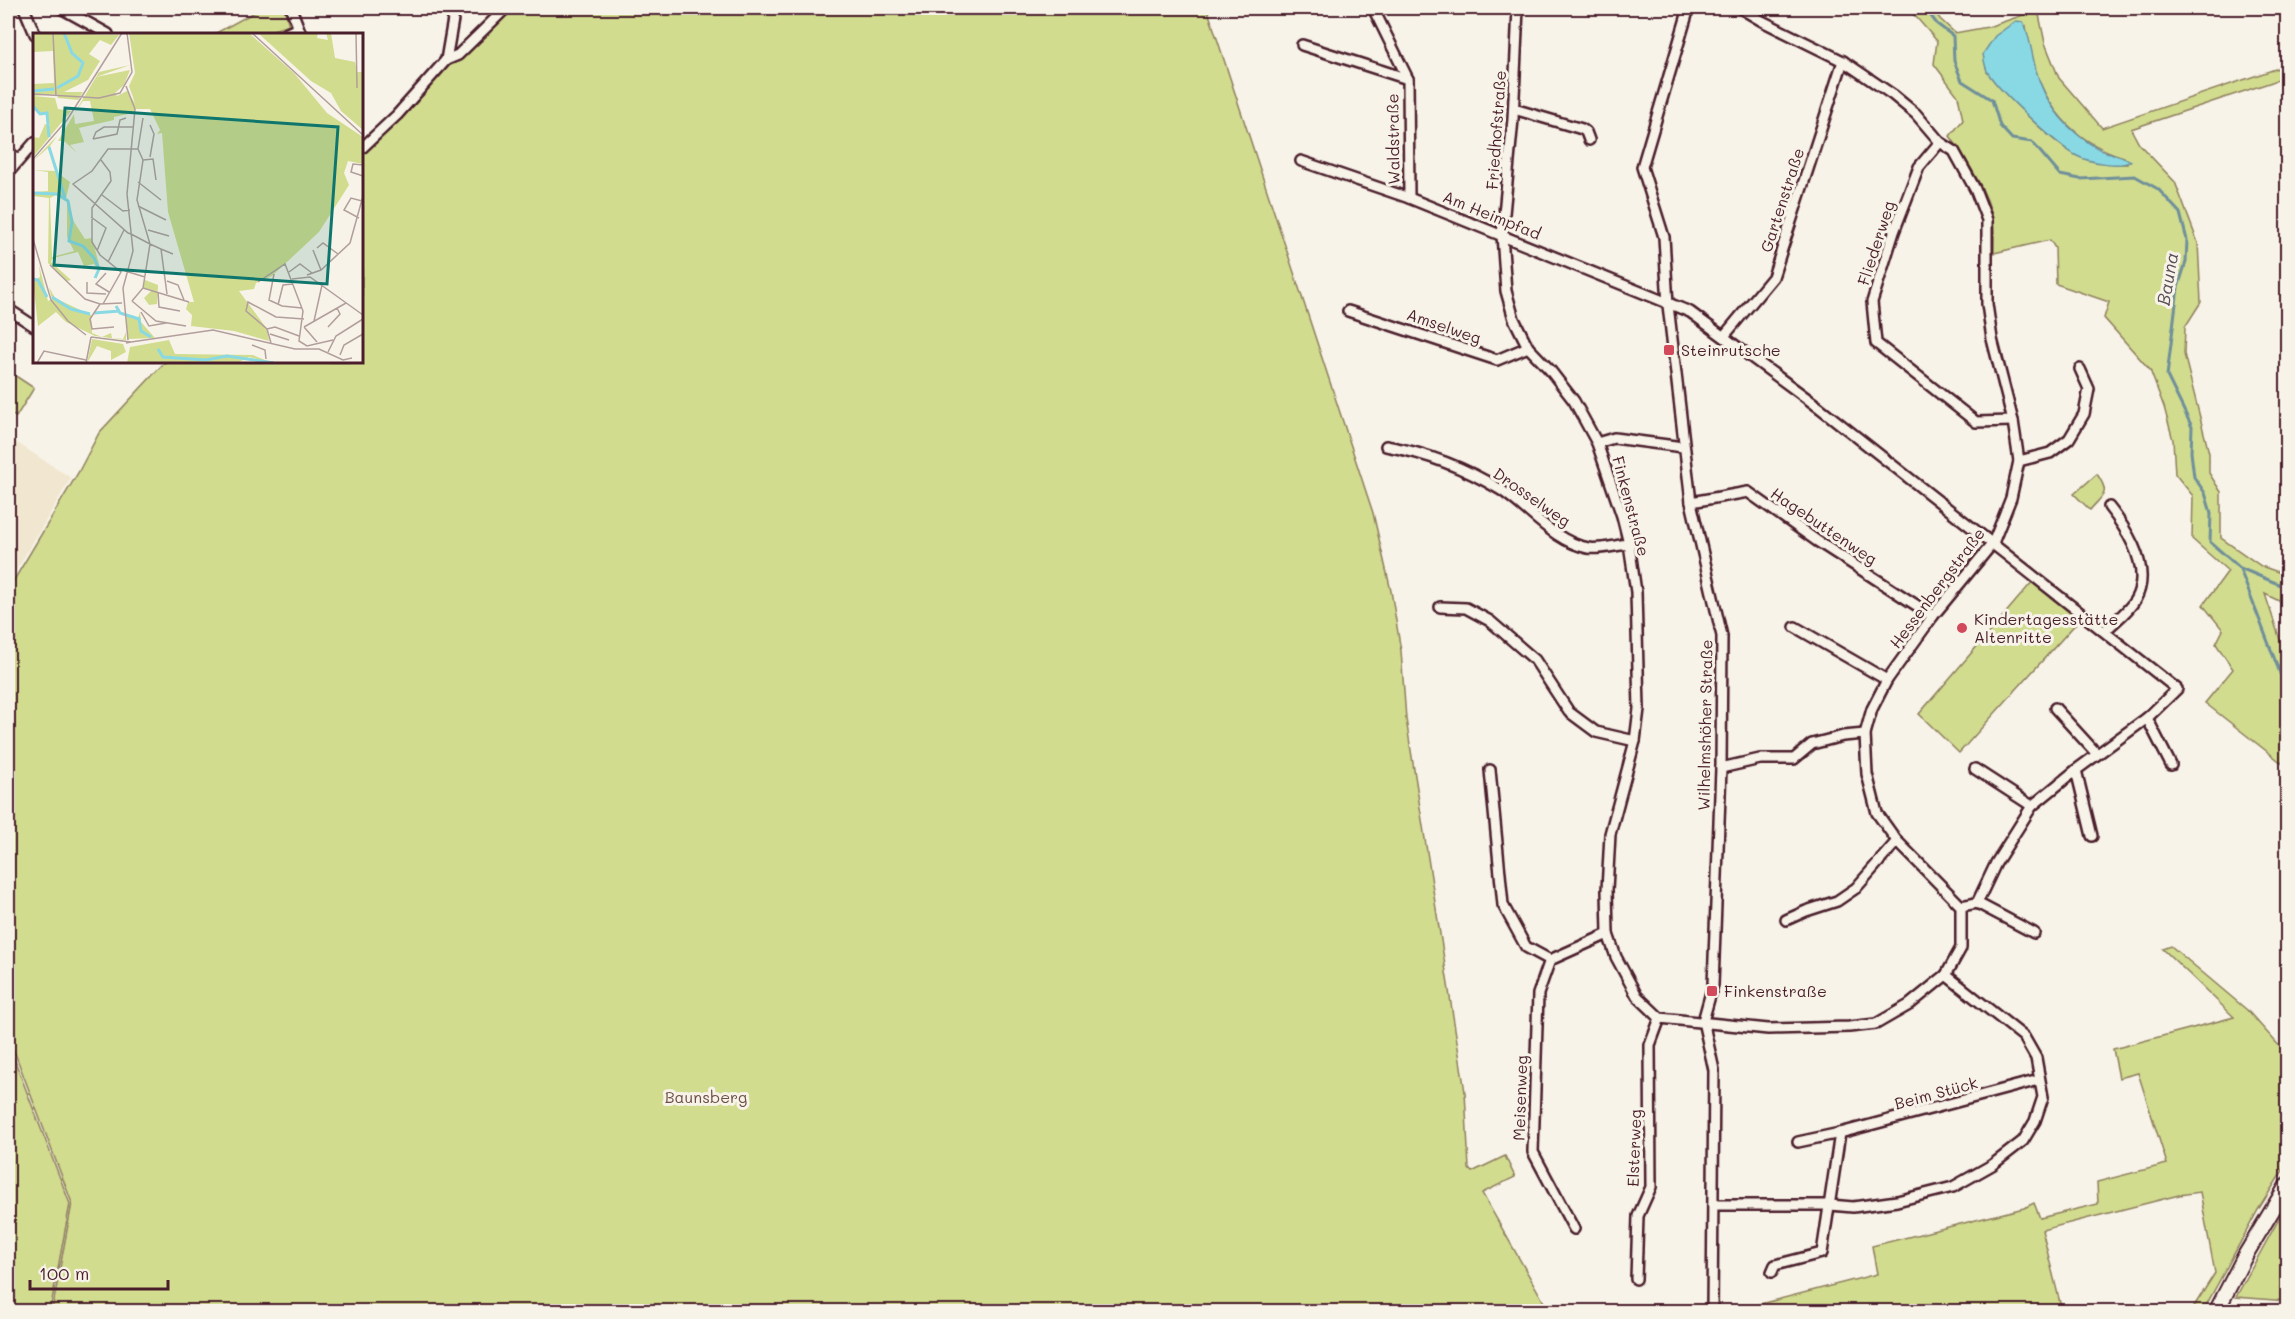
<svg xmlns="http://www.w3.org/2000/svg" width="2295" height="1319" viewBox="0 0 2295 1319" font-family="Mali,sans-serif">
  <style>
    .built { fill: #f1e6d0 }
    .green { fill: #d1dc8f; stroke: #8e7e5d; stroke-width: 1.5; fill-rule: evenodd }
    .water { fill: #88d9e4; stroke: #6f8f9a; stroke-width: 1.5 }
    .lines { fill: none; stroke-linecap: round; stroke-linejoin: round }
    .stream { stroke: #6f8f9a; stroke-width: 3 }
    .street-casing { stroke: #4a1f2b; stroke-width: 14 }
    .secondary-casing { stroke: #4a1f2b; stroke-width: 18 }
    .street { stroke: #f7f3e8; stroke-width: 9 }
    .secondary { stroke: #f7f3e8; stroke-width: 14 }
    .poi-dot { fill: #d1495b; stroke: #f7f3e8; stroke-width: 2 }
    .labels { text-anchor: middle; stroke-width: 6; stroke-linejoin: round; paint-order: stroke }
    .street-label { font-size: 16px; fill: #4a1f2b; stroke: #f7f3e8 }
    .poi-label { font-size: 16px; fill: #4a1f2b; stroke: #f7f3e8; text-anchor: start }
    .park-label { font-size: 16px; fill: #6c4e44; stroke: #f7f3e8 }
    .water-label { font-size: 18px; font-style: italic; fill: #5a4e59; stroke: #f7f3e8 }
    .inset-river { fill: none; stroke: #88d9e4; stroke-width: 3 }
    .inset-road { fill: none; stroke: #b29e9c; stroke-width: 1.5 }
    .view { fill: #0f766e; fill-opacity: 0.15; stroke: #0f766e; stroke-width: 3 }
    .inset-edge { fill: none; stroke: #4a1f2b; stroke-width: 3 }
  </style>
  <rect width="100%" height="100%" fill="#f7f3e8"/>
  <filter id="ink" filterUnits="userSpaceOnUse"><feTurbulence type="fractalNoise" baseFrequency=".0167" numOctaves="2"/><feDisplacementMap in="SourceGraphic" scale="12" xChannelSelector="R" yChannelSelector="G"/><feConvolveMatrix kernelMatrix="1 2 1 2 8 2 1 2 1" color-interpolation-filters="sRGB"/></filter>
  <g filter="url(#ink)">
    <polygon class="built" points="8,437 71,478 8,584"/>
    <g class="green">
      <polygon points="262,8 284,8 289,25 260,34 219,34 216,33"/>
      <polygon points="509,8 1207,8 1373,513 1391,591 1401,651 1406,719 1465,1092 1469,1169 1472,1172 1505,1156 1515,1177 1482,1193 1549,1311 52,1311 72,1203 8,1035 8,590 78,473 99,433 165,362 362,362 362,151 464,41"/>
      <path d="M1905,8H1932L1940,19L1955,33L1988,27L2038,10L2045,43L2059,78L2102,128L2287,65V77L2131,129L2139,144L2175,182L2198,243L2201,302L2185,327L2184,354L2209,453V473L2221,492V538L2261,566L2287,575V605L2265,594L2287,661V767L2205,703L2233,669L2216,644L2223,630L2203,605L2228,571L2192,539L2193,496L2175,474L2173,440L2164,407L2150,370L2104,318L2109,302L2056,284L2055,248L2050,240L1994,253C1994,243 1995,231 1993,220C1988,193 1966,158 1950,136L1963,120L1958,96L1934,64L1937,41L1916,17ZM2026,26C2033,89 2060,138 2124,157L2127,164C2111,163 2096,163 2081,157C2057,149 2004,93 1987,72Z"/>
      <polygon points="8,371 34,388 16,417 8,412"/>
      <path d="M2097,474C2111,495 2103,494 2090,510L2074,494Z"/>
      <polygon points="2033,581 2080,619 1959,753 1919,714"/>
      <polygon points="2171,946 2247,1010 2282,1049 2287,1045 2287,1164 2258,1210 2203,1311 2191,1311 2215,1273 2200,1192 2179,1195 2042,1230 2062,1311 1733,1311 1877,1274 1872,1246 2024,1208 2034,1203 2040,1218 2098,1204 2097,1182 2167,1164 2138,1073 2119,1078 2113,1049 2234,1017 2163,949"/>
      <polygon points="8,1043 70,1204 50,1311 8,1311"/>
      <polygon points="2287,1204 2287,1301 2236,1297"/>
    </g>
    <path class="water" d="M2016,21L2023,22C2028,27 2033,60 2036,70C2045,105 2069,133 2101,150C2111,154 2122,156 2131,161C2121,168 2088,162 2077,156C2058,146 1999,91 1988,73C1985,68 1984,60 1983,54L1995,36Z"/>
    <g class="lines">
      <g class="stream">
        <polyline points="1925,8 1937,24 1953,36 1954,61 1962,81 1992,100 2000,126 2012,139 2032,142 2060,175 2080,179 2135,176 2158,189 2180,213 2187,240 2186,262 2178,287 2167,376 2192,427 2191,452 2194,477 2205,493 2211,513 2210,542 2240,568 2288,588"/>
        <polyline points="2240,569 2288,694"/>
      </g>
      <defs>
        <g id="street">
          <polyline points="24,8 35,34"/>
          <polyline points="61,8 108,34"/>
          <polyline points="291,8 301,34"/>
          <polyline points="1373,8 1408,79 1409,198"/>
          <polyline points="1518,8 1513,119 1502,235 1506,291 1514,319 1528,347 1550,370 1574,401 1597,443 1622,516 1629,544 1636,592 1639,709 1635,741 1610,834 1607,890 1608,934 1616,957 1637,996 1660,1018 1768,1029 1849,1027 1876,1024 1909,1005 1946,975 1961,948 1961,906 1897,841 1877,813 1867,774 1865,734 1872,709 1887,680 1933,616 1993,543 2011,498 2019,461 2013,421 1992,339 1987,304 1987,220 1975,189 1954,151 1940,142 1916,114 1893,95 1843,61 1762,21 1740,8"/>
          <polyline points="1689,8 1642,167 1664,237 1668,305 1691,502 1722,636 1721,768 1713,985 1703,1021 1714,1070 1712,1312"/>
          <polyline points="285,34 298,28"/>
          <polyline points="1302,45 1408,79"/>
          <polyline points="446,60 455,8"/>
          <polyline points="1514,109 1582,129 1586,132 1589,140"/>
          <polyline points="1940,142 1919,167 1894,232 1872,302 1876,343 1976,422 2013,421"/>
          <polyline points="362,148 397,115 446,60 458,55 506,8"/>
          <polyline points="8,151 18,160"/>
          <polyline points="1301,161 1409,198 1690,312 1820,408 2177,689 2147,718 2076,770 2032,806 1996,863 1977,903 1961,906"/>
          <polyline points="8,173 34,143"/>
          <polyline points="8,309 34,326"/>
          <polyline points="1348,311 1497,360 1528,347"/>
          <polyline points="1724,336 1773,277 1843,61"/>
          <polyline points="1597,443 1614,438 1683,447"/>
          <path d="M1386,446C1426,453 1467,469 1501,490C1529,508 1554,542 1588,548C1600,550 1616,545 1629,544"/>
          <polyline points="2019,461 2050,453 2069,439 2084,414 2089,389 2080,369"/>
          <polyline points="1691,502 1748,492 1817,541 1933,616"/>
          <polyline points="1440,607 1466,608 1490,621 1535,660 1569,712 1596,732 1635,741"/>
          <polyline points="1795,627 1887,680"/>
          <path d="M2105,631C2115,621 2128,612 2135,600C2153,569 2128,531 2109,507"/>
          <polyline points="2055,708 2097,754"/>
          <polyline points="2147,718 2171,765"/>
          <polyline points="1721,768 1760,759 1794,759 1812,744 1843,736 1865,734"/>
          <polyline points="1975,769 2032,806"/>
          <polyline points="1490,770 1503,905 1526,947 1550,960 1608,934"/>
          <polyline points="2076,770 2092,836"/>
          <polyline points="1977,903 2034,933"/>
          <polyline points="1786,920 1806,911 1837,901 1856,888 1897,841"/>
          <polyline points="1550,960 1538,994 1533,1152 1574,1229"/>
          <polyline points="1798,1142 1840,1133"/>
          <polyline points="1713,1205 1830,1205 1853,1207 1897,1201 1953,1187 1992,1165 2023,1141 2035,1121 2043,1097 2036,1058 2024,1037 1946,975"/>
          <polyline points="1772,1272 1775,1265 1822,1253 1840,1133 2039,1080"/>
          <polyline points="1636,1279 1638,1216 1651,1187 1650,1045 1660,1018"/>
        </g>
        <polyline id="secondary" points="2216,1312 2246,1254 2288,1184"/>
      </defs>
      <use href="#street" class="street-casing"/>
      <use href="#secondary" class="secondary-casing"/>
      <use href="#street" class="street"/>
      <use href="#secondary" class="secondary"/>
    </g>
  </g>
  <g class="poi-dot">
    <rect x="1663" y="344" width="12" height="12" rx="3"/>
    <circle cx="1962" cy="628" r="6"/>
    <rect x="1706" y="985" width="12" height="12" rx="3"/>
  </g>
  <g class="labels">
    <g class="street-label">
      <text transform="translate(1496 130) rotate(-86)" y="6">Friedhofstraße</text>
      <text transform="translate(1393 139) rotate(-91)" y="6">Waldstraße</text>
      <text transform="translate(1782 200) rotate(-72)" y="6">Gartenstraße</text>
      <text transform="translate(1492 215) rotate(22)" y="6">Am Heimpfad</text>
      <text transform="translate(1876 243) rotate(-72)" y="6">Fliederweg</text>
      <text transform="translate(1444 326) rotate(19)" y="6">Amselweg</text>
      <text transform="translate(1532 497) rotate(35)" y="6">Drosselweg</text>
      <text transform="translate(1631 506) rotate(75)" y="6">Finkenstraße</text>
      <text transform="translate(1824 526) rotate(34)" y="6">Hagebuttenweg</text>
      <text transform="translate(1937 588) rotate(-53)" y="6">Hessenbergstraße</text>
      <text transform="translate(1705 725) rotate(-89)" y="6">Wilhelmshöher Straße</text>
      <text transform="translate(1936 1093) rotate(-15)" y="6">Beim Stück</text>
      <text transform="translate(1520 1098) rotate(-88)" y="6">Meisenweg</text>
      <text transform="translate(1634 1148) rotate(-88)" y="6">Elsterweg</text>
    </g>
    <g class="poi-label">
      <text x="1681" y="356">Steinrutsche</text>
      <text x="1974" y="625">Kindertagesstätte<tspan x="1974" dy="18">Altenritte</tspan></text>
      <text x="1724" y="997">Finkenstraße</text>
    </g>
    <g class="park-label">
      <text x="706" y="1103">Baunsberg</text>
    </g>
    <g class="water-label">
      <text transform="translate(2168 279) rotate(-80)" y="6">Bauna</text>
    </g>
  </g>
  <g transform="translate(33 33)">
    <rect width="330" height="330" fill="#f7f3e8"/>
    <path d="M0,0L86,2L78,12L67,7L56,21L67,28L55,47L31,59H50L45,67L25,65L24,61L0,63L22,65L25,76L38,78L0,124V104L6,105L12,91L17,93L14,82L0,77V51L21,50L20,18L0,19ZM96,0H216L261,40L294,80L330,104V131L315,128L311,140L316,152L286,199L239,243L223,250L221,256L206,258L234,296L236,308L201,298L158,293L159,282L153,276L155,269H161L135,179L129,100L124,101L127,97L117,76H102L100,80L81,84V87L46,95L51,109L37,112L44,120L31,108H25L66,39L97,32L63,44L97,37L91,52L82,60L84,63L94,58L102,70L96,53L102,40ZM50,68H57L61,88L42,91L41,81ZM225,0H285L284,5L295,7L293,0H298L302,25L322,29L324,39H330V97L308,78L298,60L278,48ZM24,103L17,113L22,138L37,149L33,165L41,189L52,206L59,205L67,235L66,238L61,231L51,233L45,219L20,225L18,229L38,247L34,248L15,230L16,165L0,163V159L15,158V139L0,137L22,138L15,115L0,128ZM23,162L34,169V204L41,218L19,224L17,165ZM6,232L15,268L19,266L16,254L22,265L58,282L59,300L69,304L78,300L79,305L90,306L93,299V307L62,303L33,289L23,279L5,293L0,248L7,244ZM112,247L125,252L124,271L116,272L111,265L119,257L110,255ZM107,279L108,289L122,305L95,306L93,281L105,285ZM59,306L90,311L93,319L78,327V318L64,313L54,330ZM136,307L142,321L220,322L239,330L216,324L204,330H94L97,314Z" fill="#d1dc8f" fill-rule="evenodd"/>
    <path class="inset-river" d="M24,55L45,43L50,30L39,20L31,0M0,58L21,56M0,73L7,81L14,80L16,104M16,114L32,165M0,160L24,161L35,168L39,189L36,208L50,213L61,225L66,236L62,245M0,246L5,247L14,264M19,264L38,276L57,281M83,273L87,280L106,286L108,298L118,304M61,280L87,278M125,316L130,324L173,327L194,323L241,330"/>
    <path class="inset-road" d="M20,0L23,63M219,0L330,102M323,0L324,55M93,53L102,76L94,161L100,218L90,255L95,307M0,61L66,65L87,60L99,39L94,0M117,92L121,101L117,124M60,106L63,99L71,94H100M60,106L84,101L87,87L93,85M105,116L110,85M0,126L34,87L89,0M68,127L77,139L78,148L59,175V209L67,222L88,239L70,271M110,127L120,126L123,147M330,132L320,131L318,139L330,143M105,149L128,167M69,162L90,178L97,177M105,173L133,187M58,184L73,195L64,218M326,185L311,177L318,165L329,168M115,197L136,203M0,206L18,267L35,288L53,302M284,215L290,210L305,221M128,216L134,261M280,217L288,237M75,229L91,197M17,232L52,266L67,271L89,270M92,238L112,244M256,239L267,231L279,240M73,240L63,251L76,259M241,241L236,267L249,273L269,275M274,242L288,237L317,210L330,163M259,246L277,244L330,282M134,248L145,252L151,267M54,249V260L73,261M225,249L252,231L270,278L266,308L274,313L300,307M110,255L156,269M125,259L126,274L147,278M99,268L110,255L117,211L104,167L110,127L105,116H75L59,138L40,151L95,200L98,201L117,211L128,216L140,221M99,268L123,288L153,293M67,271L57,286L59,296L81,294M245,272L250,252L260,251M108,279L116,293L133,290M281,288L289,252M271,294L313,270M271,294L284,309M295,294L307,281L304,275M234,296L242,294L266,303M237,301L256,307M58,304L98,309L93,310M98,309L180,297L262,316H286L310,327L319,325M238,310L234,296L213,278L215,269L243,284L271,286M219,312L232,317L233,326M295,319L303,303L330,286M307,322L311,312L330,301M4,330L11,318L53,327M53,330L58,304"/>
    <path class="view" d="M32,75L305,94L294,251L21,232Z"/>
    <rect width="330" height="330" class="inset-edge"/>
  </g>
  <rect width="2295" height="1319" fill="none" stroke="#f7f3e8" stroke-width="30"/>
  <rect x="15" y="15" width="2265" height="1289" fill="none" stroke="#4a1f2b" stroke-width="2" filter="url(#ink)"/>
  <path d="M30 1280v9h138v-9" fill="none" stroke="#4a1f2b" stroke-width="3"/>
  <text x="39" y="1280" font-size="18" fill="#4a1f2b" stroke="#f7f3e8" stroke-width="4.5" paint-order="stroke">100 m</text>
</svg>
